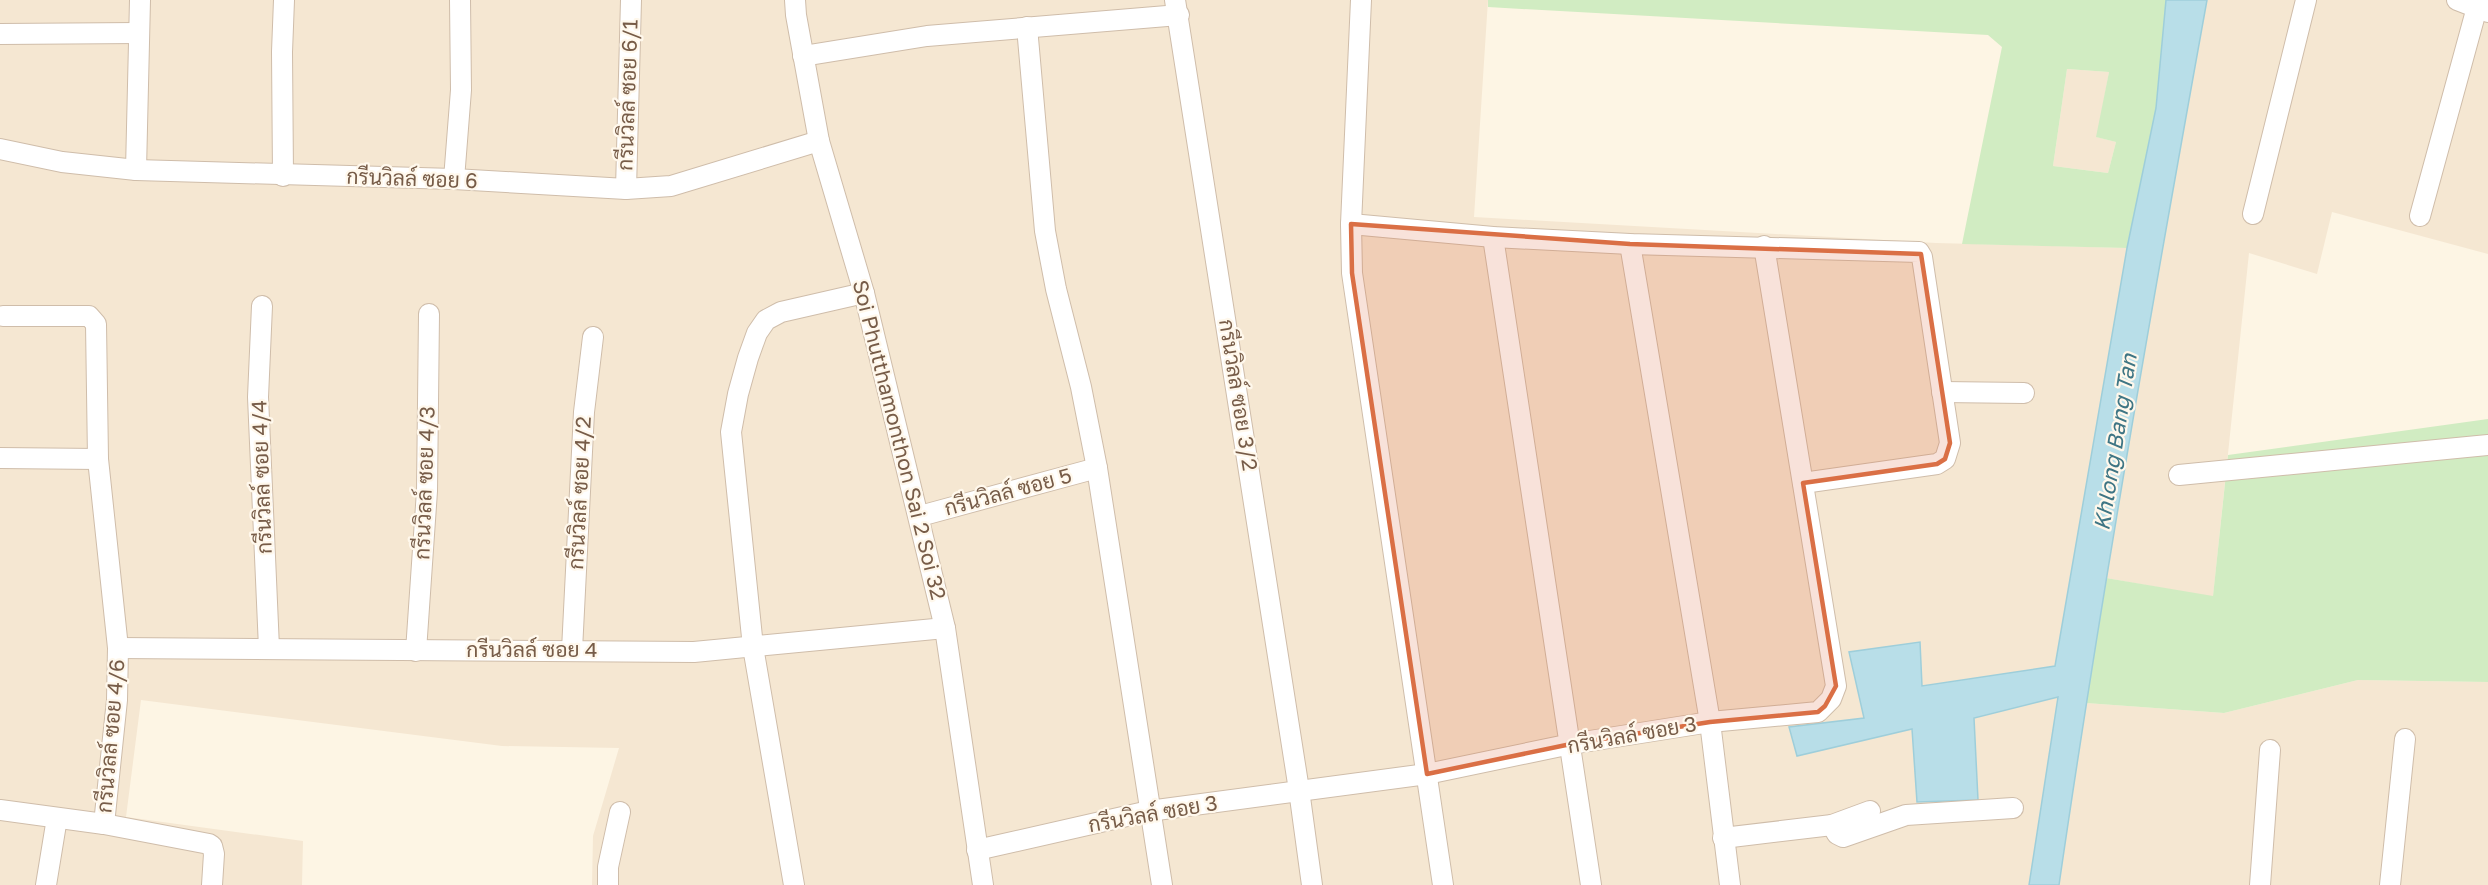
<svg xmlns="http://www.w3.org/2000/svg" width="2488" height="885" viewBox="0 0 2488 885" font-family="'Golos Text',Sarabun,sans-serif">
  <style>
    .residential { fill: #f5e7d2 }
    .green { fill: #d1ecc2; fill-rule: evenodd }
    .water { fill: #b8dee8; stroke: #9eceda; stroke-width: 1.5 }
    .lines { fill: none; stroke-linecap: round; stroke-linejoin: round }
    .minor-casing { stroke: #cfbdaa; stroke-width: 22 }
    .minor { stroke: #fff; stroke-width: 20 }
    .marked { fill: #da6f45; fill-opacity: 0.2; stroke: #da6f45; stroke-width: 4.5; stroke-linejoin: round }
    .labels { text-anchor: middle; stroke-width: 4.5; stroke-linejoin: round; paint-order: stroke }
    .street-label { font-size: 21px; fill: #775c48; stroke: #fff8ec }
    .water-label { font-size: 22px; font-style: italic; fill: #3e7584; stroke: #fff8ec }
  </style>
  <rect width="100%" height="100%" fill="#fdf5e4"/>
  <g class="residential">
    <polygon points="0,0 1488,0 1474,217 1936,243 2127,248 2055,666 1921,686 1850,652 1864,718 1790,727 1797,756 1913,729 1978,800 1974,718 2058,697 2029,885 592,885 593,836 619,748 502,746 141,700 126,817 303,841 302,885 0,885"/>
    <polygon points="2207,0 2488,0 2488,254 2332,212 2317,274 2249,253 2213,597 2106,578 2165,226"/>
    <polygon points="2067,69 2109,72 2097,137 2116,142 2108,173 2053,166"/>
    <polygon points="2358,680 2488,682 2488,885 2059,885 2086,703 2224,713"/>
  </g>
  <g class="green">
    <path d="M1488,0H2166L2156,108L2127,248L1962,244L2002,47L1988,35L1488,7ZM2067,69L2109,72L2096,137L2116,142L2108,173L2053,166Z"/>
    <polygon points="2488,419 2488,682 2358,680 2224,713 2086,703 2106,578 2213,596 2228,455"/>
  </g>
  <path class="water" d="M2166,0H2207C2154,294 2102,589 2059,885H2029L2058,697L1974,718L1978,800L1917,802L1912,729L1797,756L1789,727L1864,718L1849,652L1920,642L1922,686L2055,666L2127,248L2156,108Z"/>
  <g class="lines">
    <defs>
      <g id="minor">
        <polyline points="795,0 796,15 819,141 864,293 945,628 983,885"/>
        <polyline points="1175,0 1299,790 1312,885"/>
        <polyline points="1361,0 1351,224 1352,273 1443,885"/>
        <polyline points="2457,0 2488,12"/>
        <polyline points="1027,27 1045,231 1056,289 1081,387 1097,468 1162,885"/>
        <polyline points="0,34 139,33"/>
        <polyline points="803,56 927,36 1179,15"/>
        <polyline points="0,149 62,162 136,170 454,179 626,189 671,186 819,141"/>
        <polyline points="136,170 140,0"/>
        <polyline points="283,176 282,52 284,0"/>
        <polyline points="454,179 461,90 460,0"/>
        <polyline points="626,189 631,0"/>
        <polyline points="2253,214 2306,0"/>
        <polyline points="2420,216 2479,0"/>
        <polyline points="1351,224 1493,237 1630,244 1919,252 1922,257 1950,443 1945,459 1937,464 1803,483"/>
        <polyline points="1493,237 1591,885"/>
        <polyline points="1630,244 1710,722 1730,885"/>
        <polyline points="262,306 258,397 269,648"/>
        <polyline points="3,316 89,316 96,324 98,459 118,648 117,700 104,824"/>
        <polyline points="1942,392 2024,393"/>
        <polyline points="0,458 98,459"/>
        <polyline points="2179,475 2488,445"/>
        <polyline points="920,516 1097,468"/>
        <polyline points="118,648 694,652 945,628"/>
        <polyline points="572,650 584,412 593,337"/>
        <polyline points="416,651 427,491 429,314"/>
        <polyline points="0,810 104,824 209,844 212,846 214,854 212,885"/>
        <polyline points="1832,825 1837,834 1843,837 1906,815 2013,808"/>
        <polyline points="1723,838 1832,825 1870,811"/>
        <polyline points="977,850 1149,811 1427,774 1571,744 1710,722 1818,712 1831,699 1836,686 1764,246"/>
        <polyline points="46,885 57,818"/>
        <polyline points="608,885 608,867 620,812"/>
        <polyline points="794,885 753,647 731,432 738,394 748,358 757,333 766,320 781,312 864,293"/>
        <polyline points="2260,885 2270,750"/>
        <polyline points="2390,885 2405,739"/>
      </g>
    </defs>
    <use href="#minor" class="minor-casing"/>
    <use href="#minor" class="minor"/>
  </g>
  <path class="marked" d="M1351,224L1630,244L1921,254L1950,443L1945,459L1937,464L1803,483L1836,686L1825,706L1818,712L1710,722L1571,744L1427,774L1352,273Z"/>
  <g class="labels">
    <g class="street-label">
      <text transform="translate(628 95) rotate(-88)" y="7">กรีนวิลล์ ซอย 6/1</text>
      <text transform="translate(412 179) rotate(2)" y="7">กรีนวิลล์ ซอย 6</text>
      <text transform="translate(1238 395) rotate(81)" y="7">กรีนวิลล์ ซอย 3/2</text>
      <text transform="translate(899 440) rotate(76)" y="7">Soi Phutthamonthon Sai 2 Soi 32</text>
      <text transform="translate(262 477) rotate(-92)" y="7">กรีนวิลล์ ซอย 4/4</text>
      <text transform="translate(425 483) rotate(-88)" y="7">กรีนวิลล์ ซอย 4/3</text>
      <text transform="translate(1008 492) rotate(-15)" y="7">กรีนวิลล์ ซอย 5</text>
      <text transform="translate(580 493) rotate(-87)" y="7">กรีนวิลล์ ซอย 4/2</text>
      <text x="532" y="657">กรีนวิลล์ ซอย 4</text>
      <text transform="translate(1632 735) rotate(-10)" y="7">กรีนวิลล์ ซอย 3</text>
      <text transform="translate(111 736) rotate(-85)" y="7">กรีนวิลล์ ซอย 4/6</text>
      <text transform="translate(1153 814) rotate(-10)" y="7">กรีนวิลล์ ซอย 3</text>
    </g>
    <g class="water-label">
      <text transform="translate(2115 442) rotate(-81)" y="8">Khlong Bang Tan</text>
    </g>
  </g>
</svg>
